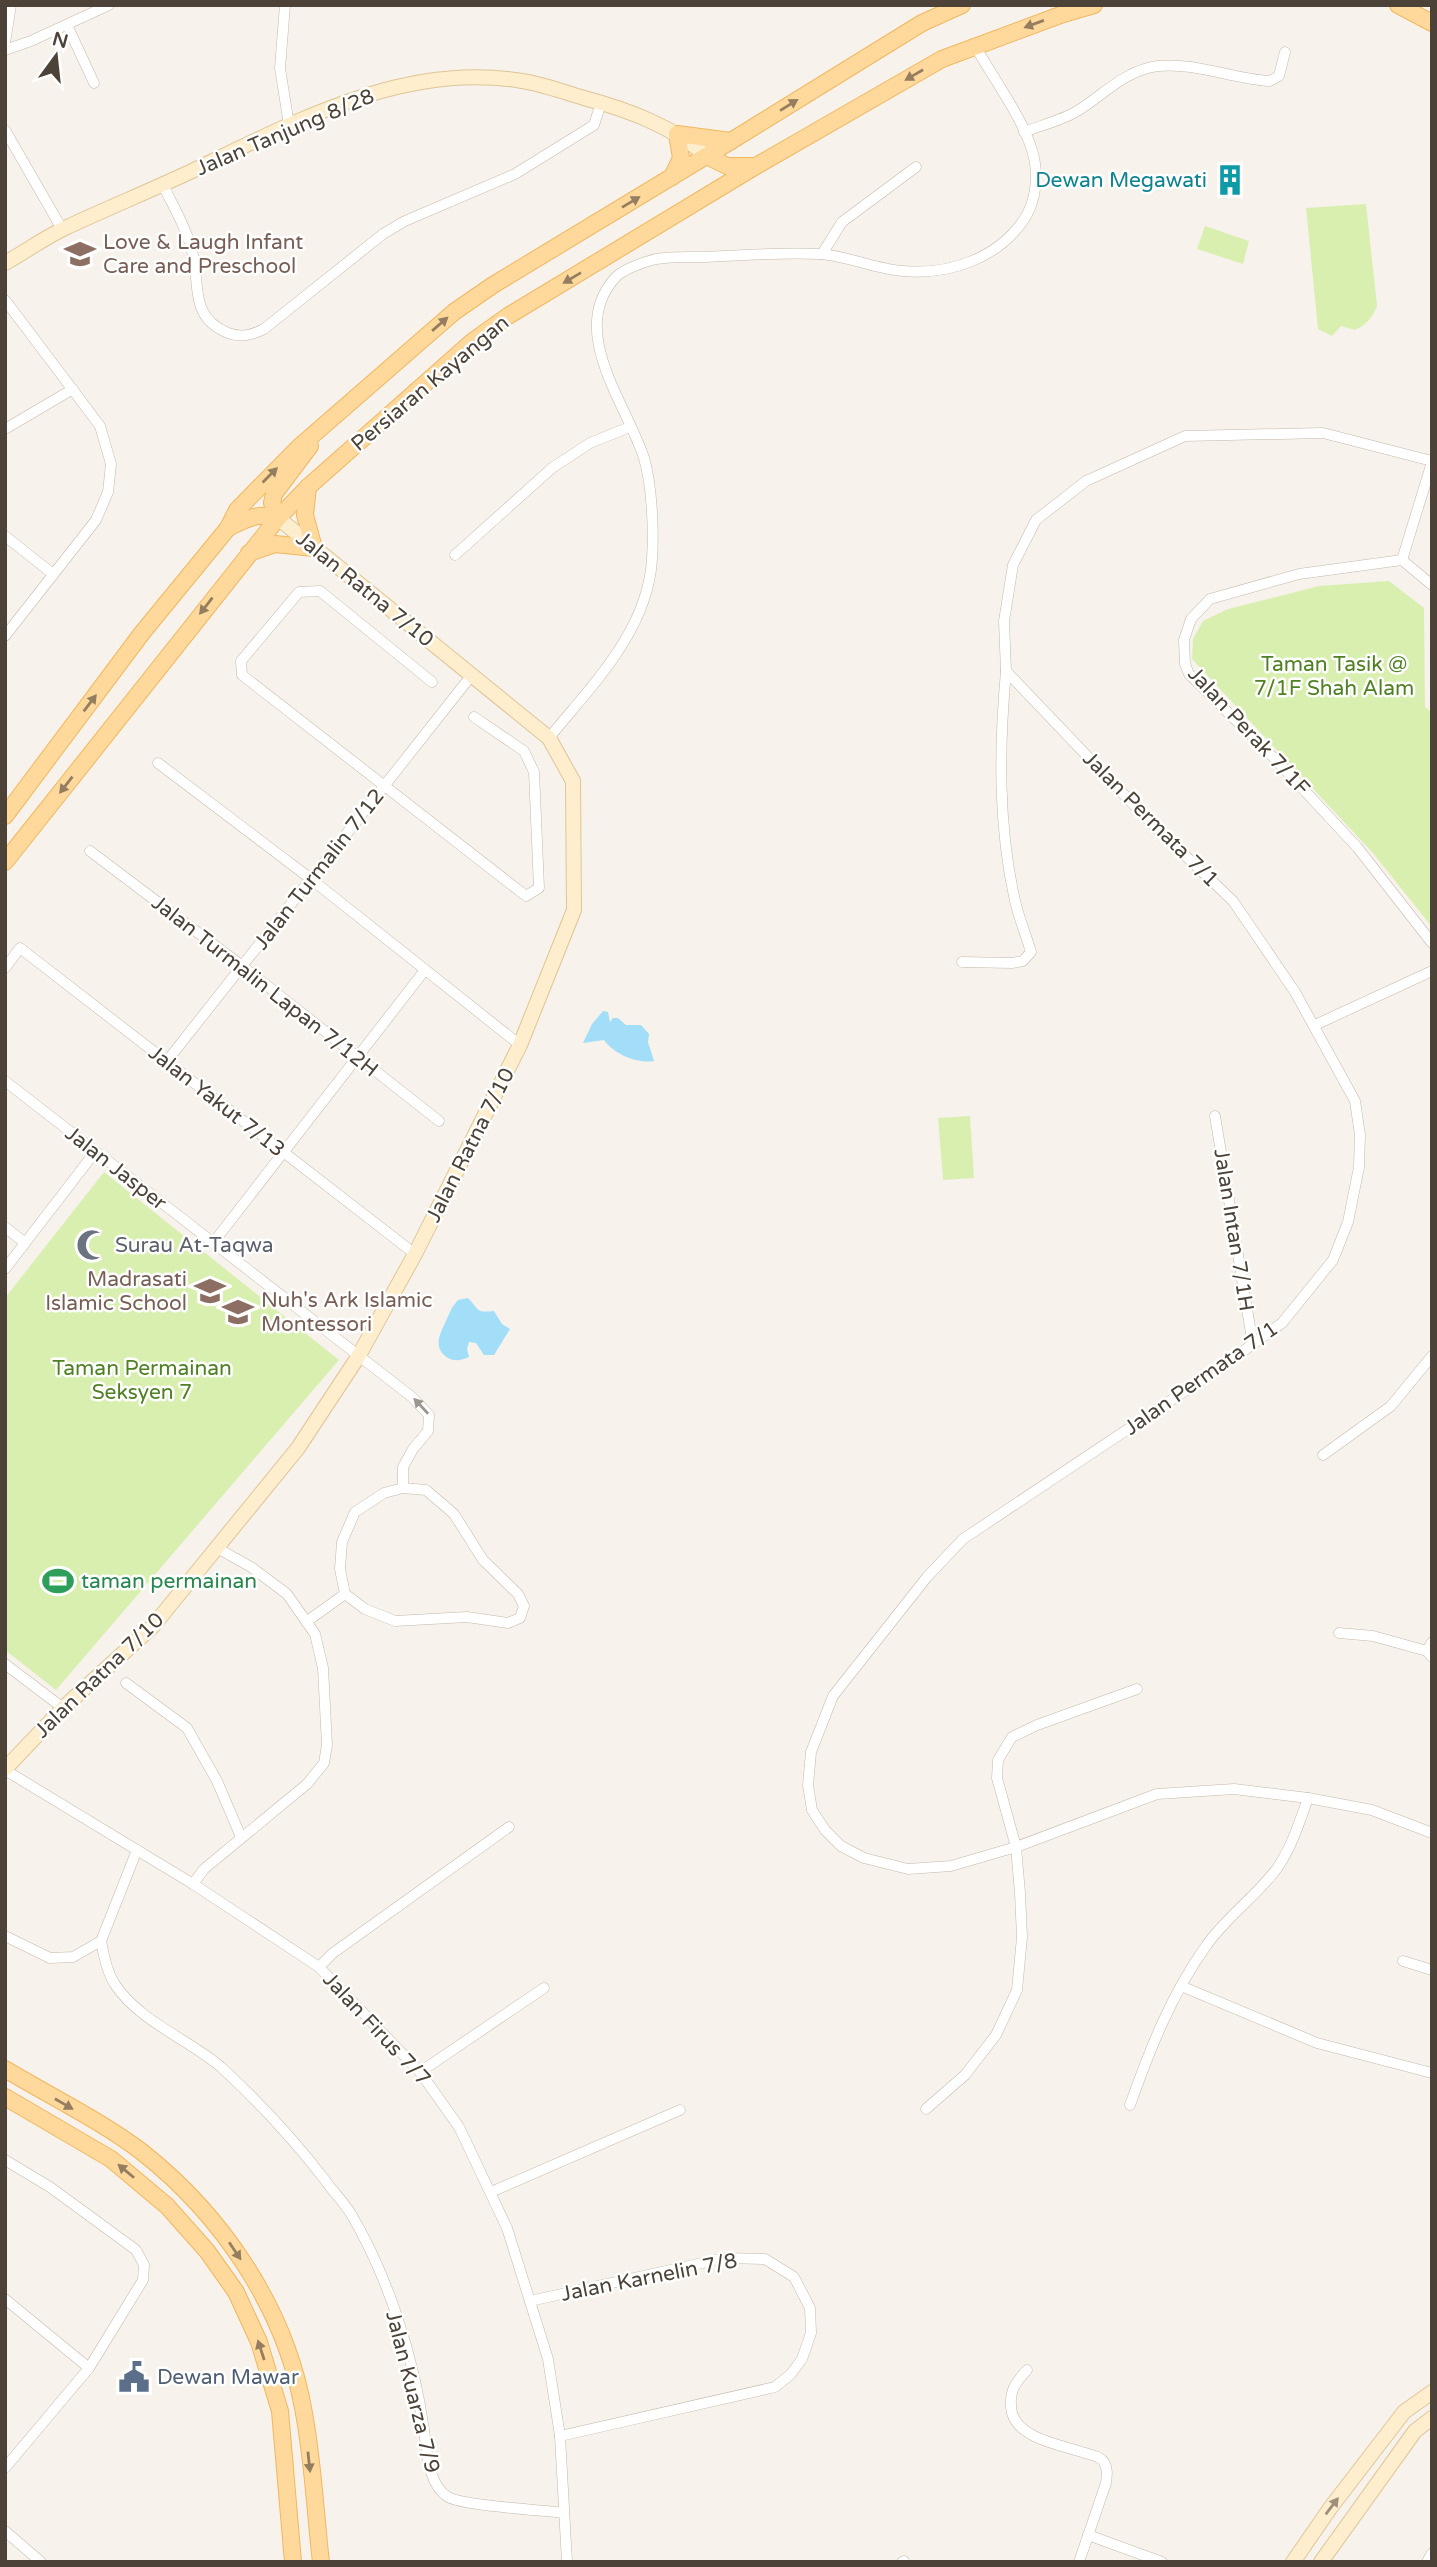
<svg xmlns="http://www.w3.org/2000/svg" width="1437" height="2567" viewBox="0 0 1437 2567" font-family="'Varela Round',sans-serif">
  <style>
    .green { fill: #d9efb0 }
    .water { fill: #a2def8 }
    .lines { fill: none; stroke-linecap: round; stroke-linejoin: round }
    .street-casing { stroke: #c4b9ac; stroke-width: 11 }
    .secondary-casing { stroke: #dec598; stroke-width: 16 }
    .primary-casing { stroke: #f1b75f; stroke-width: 18 }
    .street { stroke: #fff; stroke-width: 10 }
    .secondary { stroke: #ffeecd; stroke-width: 14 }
    .primary { stroke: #ffd99c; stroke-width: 16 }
    .oneway { fill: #947e5f }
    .oneway2 { fill: #9d9791 }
    .oneway3 { fill: #9d8f7a }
    .labels { text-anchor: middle; stroke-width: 5; stroke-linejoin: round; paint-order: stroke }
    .street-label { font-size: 21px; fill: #4c4237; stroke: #fff }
    .culture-label { font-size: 21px; fill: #0d838f; stroke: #fff; text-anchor: end }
    .education-label { font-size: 21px; fill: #785e54; stroke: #fff; text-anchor: start }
    .park-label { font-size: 21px; fill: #4f8022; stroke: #fff }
    .worship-label { font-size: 21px; fill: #5b616d; stroke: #fff; text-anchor: start }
    .leisure-label { font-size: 21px; fill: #27864d; stroke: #fff; text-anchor: start }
    .service-label { font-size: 21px; fill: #4e5e75; stroke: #fff; text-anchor: start }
  </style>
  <rect width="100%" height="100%" fill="#f7f2eb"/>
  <g class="green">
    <path d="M1366,204L1377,306C1372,318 1367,324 1355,330L1341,326L1332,336L1318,329L1306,208Z"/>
    <polygon points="1205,226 1249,241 1243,264 1197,249"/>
    <polygon points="1389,581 1424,608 1425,707 1432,713 1432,927 1372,852 1192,659 1193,639 1203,621 1228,609 1319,586"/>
    <polygon points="970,1116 974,1178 943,1180 938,1118"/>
    <polygon points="104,1172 339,1360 56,1690 5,1650 5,1298"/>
  </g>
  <g class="water">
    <path d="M603,1011L608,1012L610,1022L613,1018H618L626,1025H641L649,1034L648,1042L654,1061C637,1064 614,1054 604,1040L583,1043L592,1024Z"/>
    <path d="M468,1298C480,1310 475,1313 494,1311L502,1324L510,1329L494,1355H484L476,1343L469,1342L467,1349L469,1357C462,1360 455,1362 448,1358C433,1348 439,1336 445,1323C450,1313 450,1309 458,1300Z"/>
  </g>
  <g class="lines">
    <defs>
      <g id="street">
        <polyline points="285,5 280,68 289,125"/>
        <polyline points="67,25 94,83"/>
        <polyline points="5,43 11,5"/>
        <polyline points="5,50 31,41 109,5"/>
        <polyline points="5,130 62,229"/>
        <path d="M1024,132C1042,125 1063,120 1079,110C1104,94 1126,70 1158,66C1195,62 1233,79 1270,81L1279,76L1285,52"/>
        <path d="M163,185C173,206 188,231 193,255C200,288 190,317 228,333C241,338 252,335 264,329L383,234L405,221L515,174L594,125L601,103"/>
        <polyline points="822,254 842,222 916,167"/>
        <polyline points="5,300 100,426 111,464 108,492 96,520 5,636"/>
        <polyline points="5,429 73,389"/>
        <polyline points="1432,461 1323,433 1185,436 1086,481 1036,520 1013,565 1004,621 1006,671 1152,824 1233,901 1295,992 1355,1101 1360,1135 1359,1167 1348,1222 1333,1260 1282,1323 1224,1365 963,1539 927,1577 833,1696 811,1752 808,1785 812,1810 825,1830 841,1846 864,1858 908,1869 951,1866 1016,1847 1157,1794 1234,1789 1308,1798 1372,1810 1432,1833"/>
        <polyline points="1432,462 1402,560 1432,585"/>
        <polyline points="5,536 53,574"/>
        <polyline points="455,555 552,468 590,443 630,427"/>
        <polyline points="1402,560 1299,574 1210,599 1191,619 1184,640 1185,664 1189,674 1276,760 1357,847 1432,943"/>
        <polyline points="432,682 320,591 299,592 241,661 242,675 526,896 539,888 534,772 524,751 474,717"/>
        <path d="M549,738C591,686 648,631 652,559C654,531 652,485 644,458C627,405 567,331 615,278C623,269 644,262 656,259C672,256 690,257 707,257C744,255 783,252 820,254C848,256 875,269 903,271C949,275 996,259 1023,221C1037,201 1039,173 1032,150C1021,115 993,78 975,46"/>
        <polyline points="158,763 311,879 520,1045"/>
        <polyline points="90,851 242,966 439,1121"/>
        <path d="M962,962L1012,963L1023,961L1031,952C1026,935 1019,918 1015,901C998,825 999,748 1006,671"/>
        <polyline points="5,968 20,948 415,1254"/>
        <polyline points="1315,1025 1432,971"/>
        <polyline points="167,1061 471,676"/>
        <polyline points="5,1081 412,1397 429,1415 428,1431 413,1449 403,1467 403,1488"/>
        <polyline points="1215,1116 1253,1345"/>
        <polyline points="5,1227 25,1243"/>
        <polyline points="213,1243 425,970"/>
        <polyline points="5,1269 95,1152"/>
        <polyline points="1323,1455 1391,1406 1432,1356"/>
        <polyline points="306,1622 345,1594 365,1609 395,1621 467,1617 508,1623 520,1618 524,1606 518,1594 483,1560 454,1514 426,1490 403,1488 384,1493 355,1512 342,1542 340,1569 345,1594"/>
        <polyline points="1339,1633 1373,1636 1427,1651 1432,1657"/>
        <polyline points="1427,1651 1432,1642"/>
        <polyline points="5,1664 63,1708"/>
        <polyline points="126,1683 187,1728 217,1781 241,1837"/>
        <polyline points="5,1770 193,1884 319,1967 420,2072 459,2127 507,2228 548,2359 560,2436 567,2562"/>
        <polyline points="193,1884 204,1869 307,1784 324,1763 327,1745 323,1668 315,1634 287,1594 251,1567 217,1548"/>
        <polyline points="5,1936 50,1958 73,1957 101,1941 137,1850"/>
        <path d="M101,1941C104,1956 107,1973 116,1986C141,2022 188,2039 221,2067C259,2102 294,2140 325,2180C333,2192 344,2202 351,2214C388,2276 414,2358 424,2430C427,2451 428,2485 448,2497C464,2506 541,2510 564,2513"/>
        <polyline points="1403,1961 1432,1970"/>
        <polyline points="319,1967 333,1953 509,1827"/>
        <polyline points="1181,1986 1317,2043 1432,2073"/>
        <polyline points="420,2072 544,1988"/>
        <path d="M1130,2105C1150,2049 1171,1995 1206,1946C1226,1917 1257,1896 1278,1867C1292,1846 1300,1821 1308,1798"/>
        <polyline points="926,2109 965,2075 996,2035 1017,1990 1022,1937 1020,1893 1016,1847 997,1778 998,1760 1012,1737 1037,1725 1137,1689"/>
        <polyline points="5,2160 50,2187 136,2250 144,2265 143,2280 89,2368 5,2468"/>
        <polyline points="491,2192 680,2110"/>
        <polyline points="5,2299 89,2368"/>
        <polyline points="530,2301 725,2258 765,2259 794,2277 810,2308 811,2333 802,2359 791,2374 775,2387 560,2436"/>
        <path d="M1027,2370C1014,2384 1008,2393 1012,2413C1019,2439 1062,2445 1085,2453C1091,2455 1100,2456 1104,2462C1108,2469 1107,2475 1106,2483L1079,2562"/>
        <polyline points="5,2531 41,2562"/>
        <polyline points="1088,2535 1162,2562"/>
        <polyline points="902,2562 904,2561"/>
        <polyline points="1427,2562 1432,2553"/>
      </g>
      <g id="secondary">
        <path d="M5,263C25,252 44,238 65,228C106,209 149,191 190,172C293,123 404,61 522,81C543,84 563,92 584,98C629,110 671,126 707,156"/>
        <polyline points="5,1769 63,1708 153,1626 298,1448 358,1357 415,1254 520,1045 574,910 573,781 549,738 278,518"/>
        <polyline points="1293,2562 1331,2507 1404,2412 1432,2392"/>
        <polyline points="1321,2562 1415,2431 1432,2418"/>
      </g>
      <g id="primary">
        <polyline points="1398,5 1432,23"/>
        <polyline points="707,156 727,166 754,166"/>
        <polyline points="672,177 681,158 677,134 731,141"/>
        <polyline points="278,518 272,503 274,494 310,446"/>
        <path d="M228,528C246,519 258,512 278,518"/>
        <polyline points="249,553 275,544 314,548 305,515 308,487"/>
        <polyline points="5,816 142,633 228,528 237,510 299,447 454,312 493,285 731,141 922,23 962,5"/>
        <polyline points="5,862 278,518 308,487 473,341 508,316 756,166 942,59 1063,14 1094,5"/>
        <path d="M5,2069C48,2095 103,2122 142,2152C222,2215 285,2308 303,2408C313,2458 315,2511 321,2562"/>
        <polyline points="5,2097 111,2159 167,2206 207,2251 236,2292 259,2342 280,2411 293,2562"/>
      </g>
    </defs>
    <use href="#street" class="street-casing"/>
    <use href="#secondary" class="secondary-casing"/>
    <use href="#primary" class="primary-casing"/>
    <use href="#street" class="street"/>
    <use href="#secondary" class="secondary"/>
    <use href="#primary" class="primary"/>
  </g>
  <defs><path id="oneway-solid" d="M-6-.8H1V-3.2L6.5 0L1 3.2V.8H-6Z" transform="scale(1.75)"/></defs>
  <g class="oneway">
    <use href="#oneway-solid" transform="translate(1034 24) rotate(160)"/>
    <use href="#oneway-solid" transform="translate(914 75) rotate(150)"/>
    <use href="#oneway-solid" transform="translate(789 105) rotate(-32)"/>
    <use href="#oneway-solid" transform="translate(631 202) rotate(-31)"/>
    <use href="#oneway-solid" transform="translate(572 278) rotate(149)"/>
    <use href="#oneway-solid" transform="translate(440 324) rotate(-41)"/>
    <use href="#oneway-solid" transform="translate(270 475) rotate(-45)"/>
    <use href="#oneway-solid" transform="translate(206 606) rotate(128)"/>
    <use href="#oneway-solid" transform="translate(90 703) rotate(-53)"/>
    <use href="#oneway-solid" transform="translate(66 785) rotate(128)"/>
    <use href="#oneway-solid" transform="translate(64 2104) rotate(30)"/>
    <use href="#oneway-solid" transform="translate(126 2171) rotate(-140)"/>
    <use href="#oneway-solid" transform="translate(235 2251) rotate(56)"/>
    <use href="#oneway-solid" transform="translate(261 2350) rotate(-108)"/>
    <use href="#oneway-solid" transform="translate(309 2462) rotate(84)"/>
  </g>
  <use class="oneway2" href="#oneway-solid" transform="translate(421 1406) rotate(-133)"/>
  <use class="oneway3" href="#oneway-solid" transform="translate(1332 2506) rotate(-53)"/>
  <defs>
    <symbol id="building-bare" viewBox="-9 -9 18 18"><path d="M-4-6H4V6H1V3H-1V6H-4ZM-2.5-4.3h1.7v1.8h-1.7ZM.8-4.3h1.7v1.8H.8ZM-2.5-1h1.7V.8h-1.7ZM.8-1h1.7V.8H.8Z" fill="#0f9aa8" stroke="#fff" stroke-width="2.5" paint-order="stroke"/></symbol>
    <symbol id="school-bare" viewBox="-9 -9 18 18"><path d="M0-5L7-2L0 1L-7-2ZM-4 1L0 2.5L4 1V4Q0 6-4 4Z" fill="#8d6e63" stroke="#fff" stroke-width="2.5" paint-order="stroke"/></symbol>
    <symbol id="mosque-bare" viewBox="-9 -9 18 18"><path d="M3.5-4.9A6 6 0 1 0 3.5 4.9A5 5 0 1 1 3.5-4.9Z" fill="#6b7280" stroke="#fff" stroke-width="2.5" paint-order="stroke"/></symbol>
    <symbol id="stadium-bare" viewBox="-9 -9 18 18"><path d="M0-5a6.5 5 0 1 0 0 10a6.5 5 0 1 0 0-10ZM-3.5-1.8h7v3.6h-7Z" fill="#2e9e5b" stroke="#fff" stroke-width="2.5" paint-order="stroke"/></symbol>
    <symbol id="civic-bare" viewBox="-9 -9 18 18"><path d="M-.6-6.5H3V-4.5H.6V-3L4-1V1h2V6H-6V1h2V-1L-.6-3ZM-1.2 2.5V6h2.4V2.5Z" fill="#5c6f8a" stroke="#fff" stroke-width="2.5" paint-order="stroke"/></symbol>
  </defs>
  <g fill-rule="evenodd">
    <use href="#building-bare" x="1208" y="158" width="44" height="44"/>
    <use href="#school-bare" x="58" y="232" width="44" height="44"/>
    <use href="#mosque-bare" x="70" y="1223" width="44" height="44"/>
    <use href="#school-bare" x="188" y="1269" width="44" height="44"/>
    <use href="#school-bare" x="216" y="1290" width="44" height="44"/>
    <use href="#stadium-bare" x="36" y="1559" width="44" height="44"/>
    <use href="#civic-bare" x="112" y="2355" width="44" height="44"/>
  </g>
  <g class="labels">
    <g class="street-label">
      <text transform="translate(285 132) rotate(-23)" y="7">Jalan Tanjung 8/28</text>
      <text transform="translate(430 383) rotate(-40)" y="7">Persiaran Kayangan</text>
      <text transform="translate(365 589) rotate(39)" y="7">Jalan Ratna 7/10</text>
      <text transform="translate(1249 731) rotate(47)" y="7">Jalan Perak 7/1F</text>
      <text transform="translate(1151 819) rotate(45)" y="7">Jalan Permata 7/1</text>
      <text transform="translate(319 869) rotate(-52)" y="7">Jalan Turmalin 7/12</text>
      <text transform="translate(265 986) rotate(38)" y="7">Jalan Turmalin Lapan 7/12H</text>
      <text transform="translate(217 1101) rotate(38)" y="7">Jalan Yakut 7/13</text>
      <text transform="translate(470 1145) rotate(-63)" y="7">Jalan Ratna 7/10</text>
      <text transform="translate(116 1168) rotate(38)" y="7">Jalan Jasper</text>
      <text transform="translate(1234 1230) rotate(81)" y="7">Jalan Intan 7/1H</text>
      <text transform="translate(1201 1378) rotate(-35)" y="7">Jalan Permata 7/1</text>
      <text transform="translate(99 1675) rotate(-44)" y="7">Jalan Ratna 7/10</text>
      <text transform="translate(377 2029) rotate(47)" y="7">Jalan Firus 7/7</text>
      <text transform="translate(649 2277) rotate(-11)" y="7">Jalan Karnelin 7/8</text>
      <text transform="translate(413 2392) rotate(76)" y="7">Jalan Kuarza 7/9</text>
    </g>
    <g class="culture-label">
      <text x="1207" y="187">Dewan Megawati</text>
    </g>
    <g class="education-label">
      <text x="103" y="249">Love &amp; Laugh Infant<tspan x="103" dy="24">Care and Preschool</tspan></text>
      <text x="187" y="1286" text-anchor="end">Madrasati<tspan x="187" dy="24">Islamic School</tspan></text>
      <text x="261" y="1307">Nuh's Ark Islamic<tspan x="261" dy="24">Montessori</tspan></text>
    </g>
    <g class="park-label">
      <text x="1334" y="671">Taman Tasik @<tspan x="1334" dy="24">7/1F Shah Alam</tspan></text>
      <text x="142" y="1375">Taman Permainan<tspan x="142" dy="24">Seksyen 7</tspan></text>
    </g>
    <g class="worship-label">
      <text x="115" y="1252">Surau At-Taqwa</text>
    </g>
    <g class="leisure-label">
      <text x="81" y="1588">taman permainan</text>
    </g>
    <g class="service-label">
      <text x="157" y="2384">Dewan Mawar</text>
    </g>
  </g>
  <rect width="1437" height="2567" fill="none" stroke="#4c4237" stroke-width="14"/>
  <g transform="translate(56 56) rotate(15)" stroke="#ffffff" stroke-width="5" paint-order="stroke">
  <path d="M0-5L12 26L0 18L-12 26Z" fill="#4c4237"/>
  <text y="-10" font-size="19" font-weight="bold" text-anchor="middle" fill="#4c4237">N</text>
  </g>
</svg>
